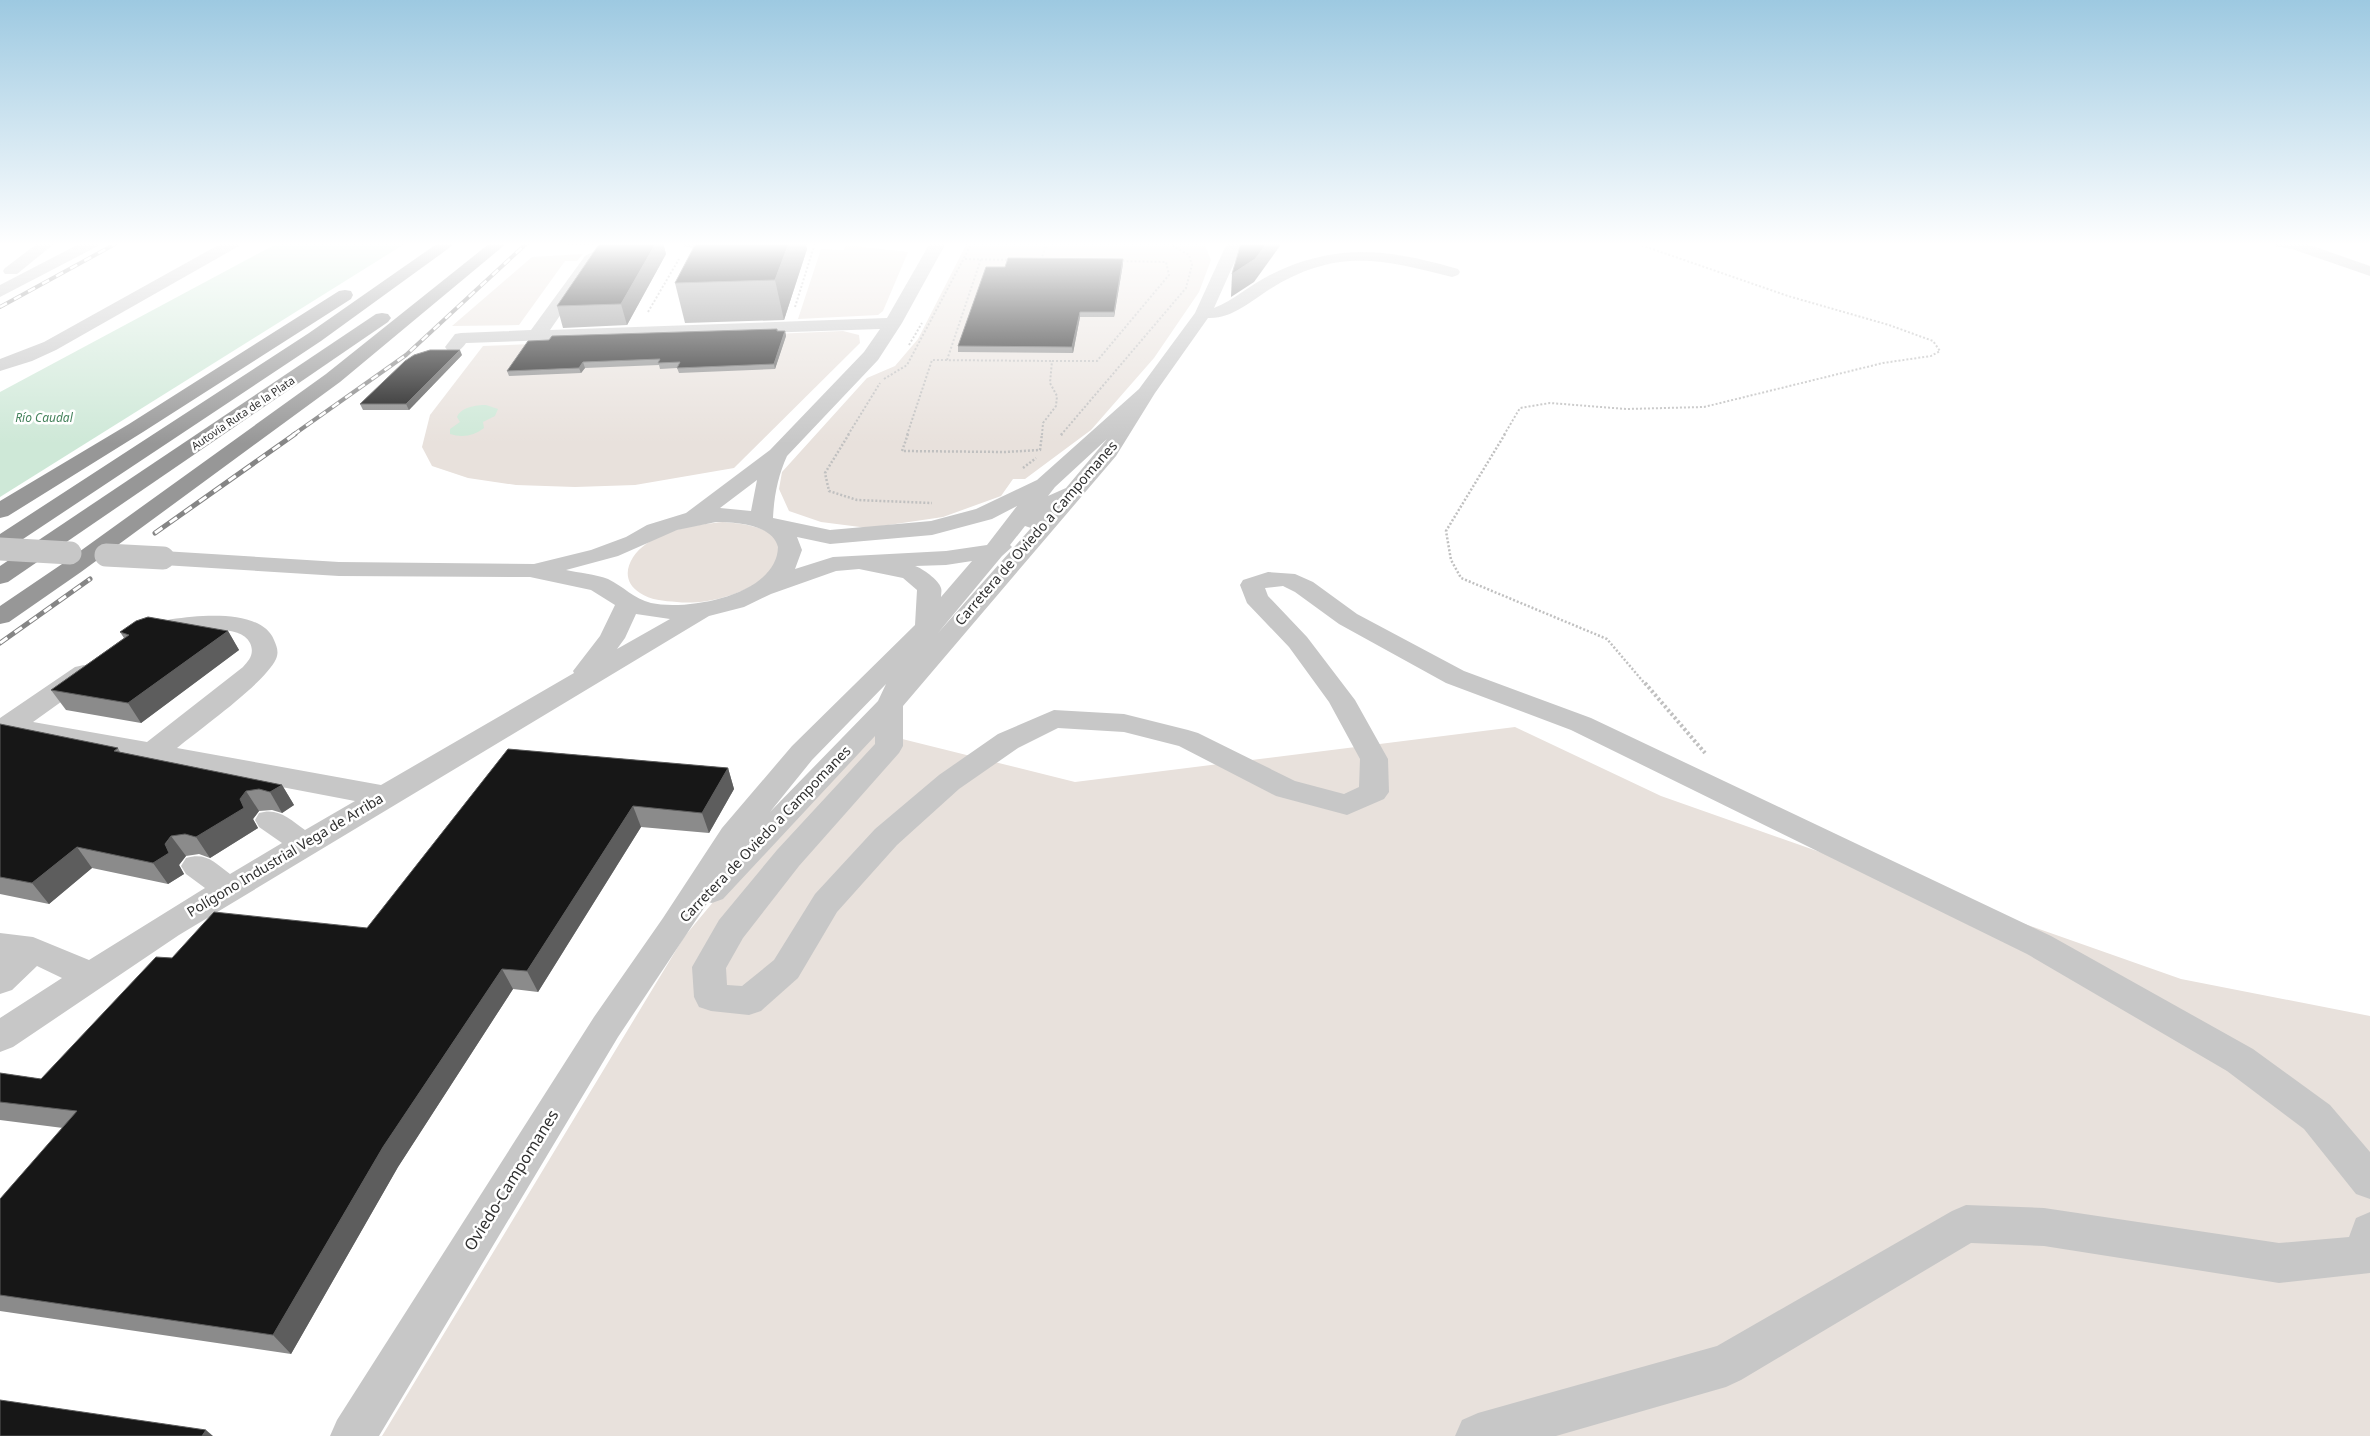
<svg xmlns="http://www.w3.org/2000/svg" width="2370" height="1436" viewBox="0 0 2370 1436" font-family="'Noto Sans',sans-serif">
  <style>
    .green { fill: #e8e1dc }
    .water { fill: #cee8d7 }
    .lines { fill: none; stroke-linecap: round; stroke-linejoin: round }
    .path-far2 { stroke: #c0c0c0; stroke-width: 2; stroke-dasharray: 2 2; stroke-linecap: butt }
    .path-far1 { stroke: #c0c0c0; stroke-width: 2.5; stroke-dasharray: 2 2; stroke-linecap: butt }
    .path { stroke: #c0c0c0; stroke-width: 4; stroke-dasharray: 2.5 2.5; stroke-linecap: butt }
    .minor { fill: #c7c7c7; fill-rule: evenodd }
    .highway { fill: #979797; fill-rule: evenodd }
    .rail-far1-casing { stroke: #858585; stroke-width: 4 }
    .rail-casing { stroke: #858585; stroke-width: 5 }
    .rail-far1 { stroke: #fff; stroke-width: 2.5; stroke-dasharray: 8; stroke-linecap: butt }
    .rail { stroke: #fff; stroke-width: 3; stroke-dasharray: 9; stroke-linecap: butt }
    .minor-bridge { stroke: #c7c7c7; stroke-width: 23 }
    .wall { fill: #8b8b8b }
    .shaded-wall { fill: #5d5d5d }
    .building { fill: #171717; stroke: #5d5d5d }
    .labels { text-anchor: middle; stroke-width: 5; stroke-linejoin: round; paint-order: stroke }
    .far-street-label { font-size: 11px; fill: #303030; stroke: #fff }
    .far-water-label { font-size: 12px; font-style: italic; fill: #44825b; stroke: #fff }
    .street-label { font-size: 14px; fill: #303030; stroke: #fff }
    .near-street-label { font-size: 16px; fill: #303030; stroke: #fff }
  </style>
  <rect width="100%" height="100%" fill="#fff"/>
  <g class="green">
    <polygon points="967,243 1204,243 1211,260 1199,292 1154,358 1091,430 1025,479 1013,479 1001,496 943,517 868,528 821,522 789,511 779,489 782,472 867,378 895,366 918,339"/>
    <polygon points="846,245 908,252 883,311 878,315 798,319 821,249 844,250"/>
    <polygon points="583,254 577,261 565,261 519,325 452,326 532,257"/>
    <polygon points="843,331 859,335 860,343 734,468 635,485 575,487 516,485 468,478 432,466 422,447 430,415 483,346"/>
    <path d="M722,522C739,523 784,527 779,553C777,562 773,569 766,576C744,595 705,605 677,602C664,601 650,600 640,593C618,579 629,556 646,544C669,528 696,525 722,522Z"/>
    <polygon points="1515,727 1661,796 2181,979 2370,1016 2370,1436 382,1436 684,937 858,728 1075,782"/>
  </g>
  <g class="water">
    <polygon points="278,243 406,243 0,497 0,392"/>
    <path d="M486,405L498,409L495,416L483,422L484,428C474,436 462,438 450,434V429L460,422L457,417C461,407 476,405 486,405Z"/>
  </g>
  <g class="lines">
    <g class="path-far2">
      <polyline points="965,259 1011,260"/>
      <polyline points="1041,260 1047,243"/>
      <polyline points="795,307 815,243"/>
      <polyline points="648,312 679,259"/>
      <polyline points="909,345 922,323"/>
      <polyline points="947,360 981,259"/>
      <polyline points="1052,361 1097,361 1169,275 1166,262 1119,261"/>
      <polyline points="884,379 907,365 972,243"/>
      <polyline points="848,435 880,383"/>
      <polyline points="907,435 932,360 1052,361"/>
      <polyline points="1042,435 1043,423 1056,406 1057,396 1050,383 1052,361"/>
      <polyline points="1061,435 1186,288 1192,265 1189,255 1168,243"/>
      <polyline points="1504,435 1520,408 1550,403 1626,409 1704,407 1883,363 1931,356 1940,351 1933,341 1889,325 1788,296 1635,243"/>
    </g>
    <g class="path-far1">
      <polyline points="849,434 825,473 829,491 857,500 932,503"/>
      <polyline points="908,434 902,451 1005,452 1040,450 1042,434"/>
      <polyline points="1505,434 1446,531 1451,560 1461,578 1607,639 1646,685"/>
      <polyline points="1061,435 1062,434"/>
      <polyline points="1023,468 1036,458"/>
    </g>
    <polyline class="path" points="1645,683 1705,753"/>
    <g class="minor">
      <polygon points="38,243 55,243 17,274 5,274 3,271 5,268"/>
      <polygon points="81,243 100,243 98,246 0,297 0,285"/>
      <polygon points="222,243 241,243 239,246 56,350 32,361 0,371 0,359 44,342"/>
      <path d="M609,243H628L597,262L550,330L887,318L930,243H946L902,323L878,360L787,456C778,476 774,496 773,518L830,530L931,521L976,509L1037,480L1139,389L1195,313L1227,243H1243L1214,308C1234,300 1250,285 1270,275C1336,242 1389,249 1458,269L1460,272L1458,275L1452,277C1384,260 1340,248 1275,286C1254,298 1234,319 1208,318L1155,393L1116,456L903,706V746L899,753L799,866L743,938L726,968L727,985L742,986L774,960L815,894L875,829L939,775L998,734L1054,710L1124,714L1188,730L1198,733L1295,781L1344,794L1359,787L1360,759L1329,702L1289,647L1247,603L1240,585L1243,580L1268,572L1295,574L1313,582L1357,614L1464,671L1591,718L2051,936L2253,1049L2330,1105L2370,1152V1199L2356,1194L2304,1129L2227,1071L2027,954L1571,730L1446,683L1339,624L1295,592L1283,586L1265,588L1268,596L1307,637L1355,700L1388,759L1389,792L1384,799L1347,815L1276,796L1179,746L1124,732L1058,728L1018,748L959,789L897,845L837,912L798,978L761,1011L749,1015L711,1011L699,1007L694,997L692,967L719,920L777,850L875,744V736L723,899L712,903L708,902L618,1037L379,1436H330L337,1420L594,1017L663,918L722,828L792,746L915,625L917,590L903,578L859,569L836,571L771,594L744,607L709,616L179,935L13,1047L0,1052V1018L62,978L37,966L12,990L0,994V933L33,937L89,960L205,888L186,874L181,866L186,858C206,852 214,862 230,874L282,843L259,827L255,820L259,813C278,807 290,819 305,830L355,801L8,735L0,733V718L75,667L84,665L93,667L97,673L93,679L33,722L147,742L243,667C249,660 255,654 250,643C236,615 160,642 138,636L134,631L138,626C169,618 259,602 274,640C277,647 279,652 276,659C264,684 201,728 177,748L381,785L574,673L573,671L600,636L615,605L591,590L530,577L339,576L163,565L155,563L151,558L155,553L163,551L339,562L534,564L591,550L626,537L647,525L686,513L770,450L864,352L880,329L466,343C460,351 457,353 448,351L445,347L455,334L461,333L531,330L585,256ZM1107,439L1066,488L1048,496L1055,487ZM757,480L751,511L720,508ZM1017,506L987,545L946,551L833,557L795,569L802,550L797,537L830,544L932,535L992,519ZM716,522C735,522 772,524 778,547C777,595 688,611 651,603C634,599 623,586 608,579C595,574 579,573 566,570L618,556L677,530ZM1025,526L1031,528L938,633L1002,556L1012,547L1010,545ZM972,561L941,597C941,594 942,591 941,588C939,580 922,568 915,566L946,565ZM636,614L670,619L617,649L625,638ZM886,684L878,701L770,812L812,760Z"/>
      <path d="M680,243H725L723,246C711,249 694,249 682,246Z"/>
      <polygon points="2272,243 2304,243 2370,266 2370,276 2292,249 2274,246"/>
      <polygon points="1966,1205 2044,1208 2279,1243 2349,1237 2356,1218 2370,1212 2370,1273 2279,1283 2044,1246 1971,1243 1741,1380 1726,1387 1556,1436 1455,1436 1462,1420 1478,1413 1717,1346 1952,1211"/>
    </g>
    <g class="highway">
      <polygon points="438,243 456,243 321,341 8,549 0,551 0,534 309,333"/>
      <polygon points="490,243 507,243 340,382 81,572 9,622 0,624 0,606 65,562 326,374"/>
      <polygon points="345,290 351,291 353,295 351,299 143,432 8,516 0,518 0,501 129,424 339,291"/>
      <polygon points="382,313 388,314 391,318 388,322 8,582 0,584 0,566 376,314"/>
    </g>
    <defs>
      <g id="rail-far1">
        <polyline points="0,307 117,243"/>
        <polyline points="293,435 406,355 527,243"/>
      </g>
      <g id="rail">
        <polyline points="155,533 295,434"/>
        <polyline points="0,643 90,579"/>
      </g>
    </defs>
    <use href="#rail-far1" class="rail-far1-casing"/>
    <use href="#rail" class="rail-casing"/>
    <use href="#rail-far1" class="rail-far1"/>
    <use href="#rail" class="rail"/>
    <g class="minor-bridge">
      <polyline points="0,549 70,553"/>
      <polyline points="106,555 163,558"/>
    </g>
  </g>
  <g class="wall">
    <polygon points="566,243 663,243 666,254 627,325 563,328 557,306 599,244 566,245"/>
    <polygon points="807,249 784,320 685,323 675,283"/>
    <polygon points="1123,259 1123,264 1114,317 1080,317 1073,353 958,352 958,346 1005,267"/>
    <polygon points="777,329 778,331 785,331 786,336 775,369 679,373 677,368 660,369 659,365 585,368 581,373 509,376 507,371"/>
    <polygon points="462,355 409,410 363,410 360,404"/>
    <polygon points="228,631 239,650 141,723 66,710 51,690 124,638 120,632"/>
    <polygon points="0,724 118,748 120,752 282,785 294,805 282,813 272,810 259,811 253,819 258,828 210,858 199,854 186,856 179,865 184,874 168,884 92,868 49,904 0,894"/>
    <polygon points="508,749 728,768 734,789 709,833 641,827 538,992 513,989 398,1167 291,1354 0,1311 0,1199 63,1128 0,1120 0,1073 41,1079 172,958 367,928"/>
  </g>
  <g class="shaded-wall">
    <polygon points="656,243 663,243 666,254 627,325 621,304"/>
    <polygon points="789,243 806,243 807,249 784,320 775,280"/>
    <polygon points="1267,243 1282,243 1254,282 1231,297 1232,274"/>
    <polygon points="1123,259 1123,264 1114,317 1114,312"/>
    <polygon points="1080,312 1080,317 1073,353 1072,347"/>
    <polygon points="785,331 786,336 775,369 774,364"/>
    <polygon points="460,350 462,355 409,410 406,404"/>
    <polygon points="583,362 585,368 581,373 579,368"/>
    <polygon points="228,631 239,650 141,723 128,703"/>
    <polygon points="728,768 734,789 709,833 702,813"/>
    <polygon points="282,785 294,805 282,813 270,792"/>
    <polygon points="246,791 259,811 253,819 258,828 210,858 196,837"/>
    <polygon points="633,806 641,827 538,992 527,971"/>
    <polygon points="171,836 186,856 179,865 184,874 168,884 153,863"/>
    <polygon points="77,847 92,868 49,904 32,883"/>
    <polygon points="502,969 513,989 398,1167 291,1354 273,1335 383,1147"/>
    <polygon points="206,1430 213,1436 202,1436"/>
  </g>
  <g class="building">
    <polygon points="600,243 656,243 621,304 557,306"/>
    <polygon points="696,243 789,243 775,280 675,283"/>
    <polygon points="1241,243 1267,243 1255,259 1232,274"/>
    <polygon points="1008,258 1123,259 1114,312 1080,312 1072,347 958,346 986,267 1005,267"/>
    <polygon points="777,329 777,331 785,331 774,364 677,368 680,362 658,363 660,359 583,362 579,368 507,371 528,341 549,340 552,336"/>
    <polygon points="430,350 460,350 406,404 360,404 405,361 414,355"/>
    <polygon points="148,617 228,631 128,703 51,690 129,635 120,632 136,621"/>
    <polygon points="0,724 118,748 114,751 282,785 270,792 259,789 246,791 240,799 244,808 196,837 185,834 171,836 165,844 169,853 153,863 77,847 32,883 0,877"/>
    <polygon points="508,749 728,768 702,813 633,806 527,971 502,969 383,1147 273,1335 0,1295 0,1199 77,1111 0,1102 0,1073 41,1079 156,957 172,958 214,912 367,928"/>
    <polygon points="0,1400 206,1430 202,1436 0,1436"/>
  </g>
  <linearGradient id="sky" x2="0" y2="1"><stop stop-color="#9dc9e1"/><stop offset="0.55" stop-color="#fff"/><stop offset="1" stop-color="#fff" stop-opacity="0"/></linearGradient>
  <rect width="2370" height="444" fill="url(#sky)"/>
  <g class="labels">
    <g class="far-street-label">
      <text transform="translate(243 413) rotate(-34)" y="4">Autovía Ruta de la Plata</text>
    </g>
    <g class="far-water-label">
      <text x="44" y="422">Río Caudal</text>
    </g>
    <g class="street-label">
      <text transform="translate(1036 533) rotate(-49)" y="5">Carretera de Oviedo a Campomanes</text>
      <text transform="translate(765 834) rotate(-46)" y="5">Carretera de Oviedo a Campomanes</text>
      <text transform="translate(285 855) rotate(-31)" y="5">Polígono Industrial Vega de Arriba</text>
    </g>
    <g class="near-street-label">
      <text transform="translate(511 1180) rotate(-58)" y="6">Oviedo-Campomanes</text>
    </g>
  </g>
</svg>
